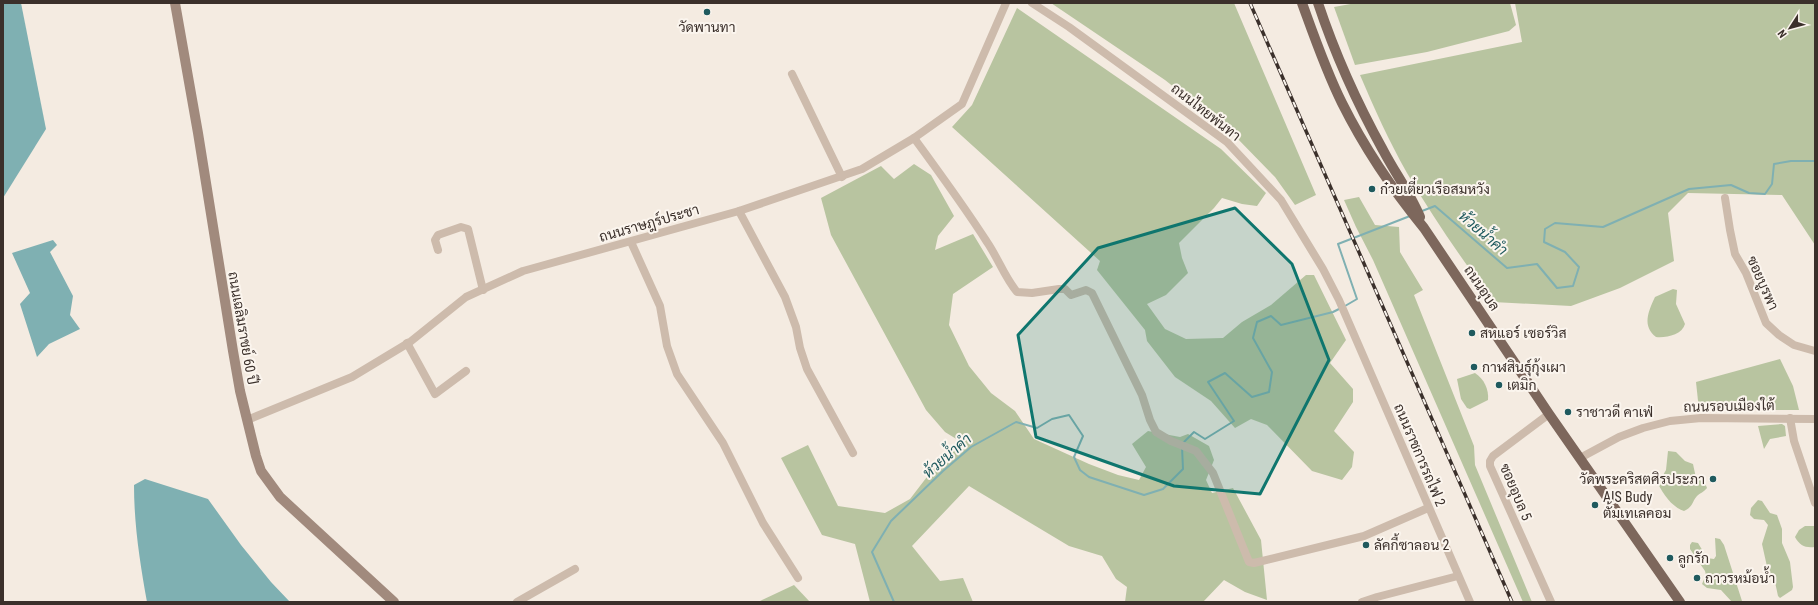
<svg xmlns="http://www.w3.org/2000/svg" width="1818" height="605" viewBox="0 0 1818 605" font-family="'Roboto Condensed',Sarabun,sans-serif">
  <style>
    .green { fill: #b8c4a0 }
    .water { fill: #7fb0b2 }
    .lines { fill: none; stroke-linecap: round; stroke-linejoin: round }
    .stream { stroke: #7fb0b2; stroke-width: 2 }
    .street { stroke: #cdbbac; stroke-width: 8 }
    .secondary { stroke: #a18a7d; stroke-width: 10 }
    .primary { stroke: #7d675c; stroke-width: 10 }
    .rail-casing { stroke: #3b302b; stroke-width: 3.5 }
    .rail { stroke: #fbf5ee; stroke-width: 2; stroke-dasharray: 6; stroke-linecap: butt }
    .marked { fill: #0f766e; fill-opacity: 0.2; stroke: #0f766e; stroke-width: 3; stroke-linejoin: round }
    .poi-dot { fill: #1f5a5e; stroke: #fbf5ee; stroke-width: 1.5 }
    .labels { text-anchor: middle; stroke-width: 4; stroke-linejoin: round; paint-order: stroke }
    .poi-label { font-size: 14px; fill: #3b302b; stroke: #fbf5ee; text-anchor: start }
    .street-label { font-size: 14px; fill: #3b302b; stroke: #fbf5ee }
    .water-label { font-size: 15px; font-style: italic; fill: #1f5a5e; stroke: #fbf5ee }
  </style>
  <rect width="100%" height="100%" fill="#f4ebe1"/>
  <g class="green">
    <polygon points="1051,3 1234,3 1316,195 1295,205 1275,177 1234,135 1165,80"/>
    <polygon points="1356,3 1510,3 1516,25 1509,31 1427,52 1355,65 1334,7"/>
    <path d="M1515,3H1815V245L1782,195L1688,193L1668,213L1674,261L1620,288L1571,306L1493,302C1463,260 1433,218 1407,173C1389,141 1374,108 1360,75L1522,42Z"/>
    <polygon points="1017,8 1221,149 1266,193 1257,206 1242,204 1222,198 1214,208 1179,243 1182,258 1188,273 1166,295 1147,304 1165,329 1186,339 1223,338 1242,322 1271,305 1306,275 1314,275 1346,340 1330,363 1353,389 1353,402 1334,431 1354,452 1352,467 1342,480 1312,471 1267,425 1251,419 1235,428 1211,401 1175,377 1147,341 1145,330 1097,270 1100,261 952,127 972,105"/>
    <polygon points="914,164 931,175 954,216 938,236 935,250 973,234 993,267 953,294 949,325 969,366 991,393 1015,411 1034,439 1089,464 1118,475 1139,480 1146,467 1132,444 1148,431 1180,437 1188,434 1209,446 1214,460 1206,480 1212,493 1233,488 1261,540 1267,600 1245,592 1224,580 1203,602 1125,602 1127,587 1116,579 1102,556 1069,546 969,486 912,546 940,581 963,578 973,602 870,602 855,544 822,535 781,458 808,445 838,506 885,513 910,499 943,456 951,450 958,440 945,432 926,410 831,235 821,198 881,166 894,179"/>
    <polygon points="1359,197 1375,225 1399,227 1400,252 1423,290 1414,295 1474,446 1475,465 1532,602 1523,602 1373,260 1356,227 1344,200"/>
    <path d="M1673,289L1677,290L1676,304L1685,324C1682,335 1666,338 1656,337C1642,326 1648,312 1655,297Z"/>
    <polygon points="1780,359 1793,386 1799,410 1699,410 1696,382"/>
    <path d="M1475,373C1484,379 1489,389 1488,400L1470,409L1467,408L1461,399L1457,379Z"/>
    <polygon points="1782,424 1785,426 1786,436 1770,439 1764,449 1758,426"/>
    <path d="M1668,451L1676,452L1685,461L1693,464L1696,478L1705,483L1707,488C1704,492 1700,493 1697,496C1691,503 1694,506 1684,511C1672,507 1664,495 1658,484L1666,470Z"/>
    <polygon points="1758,500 1762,501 1770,513 1777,515 1782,529 1782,543 1790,562 1793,587 1792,590 1780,598 1778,596 1775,582 1768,571 1762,544 1768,525 1764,520 1754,519 1750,515 1751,508"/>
    <path d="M1805,526H1815V547C1805,548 1800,546 1795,537L1799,530Z"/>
    <polygon points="1715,538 1720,539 1724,545 1742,601 1745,602 1732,602 1721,590 1707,588 1702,584 1706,575 1705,571 1690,549 1690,545 1692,542 1698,543 1707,558 1714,559 1716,556"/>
    <polygon points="794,585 810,602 760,602 760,601"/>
  </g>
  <g class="water">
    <polygon points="3,3 21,3 46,129 3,198"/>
    <polygon points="53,240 57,245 50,252 73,296 70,315 80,329 49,344 37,357 20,304 30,293 12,253"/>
    <path d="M145,479L208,499L241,545L271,582L290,602H147C140,563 134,525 134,485Z"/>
  </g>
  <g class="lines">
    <g class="stream">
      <polyline points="1422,211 1435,206 1507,268 1537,264 1557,288 1573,286 1579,267 1565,252 1544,242 1545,229 1555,223 1603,227 1689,189 1731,185 1749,193 1765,194 1772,184 1774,164 1791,161 1815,161"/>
      <polyline points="1345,306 1357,299 1338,244 1410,216"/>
      <polyline points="1183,443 1194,432 1205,439 1234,421 1208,382 1225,373 1252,397 1269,392 1272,372 1253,338 1257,322 1271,316 1281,325 1333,312 1341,308"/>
      <polyline points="894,602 872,552 891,521 943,471 971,447 1016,422 1037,428 1052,419 1069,415 1083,436 1074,457 1080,470 1089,477 1144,495 1163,489 1183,469 1182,447"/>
    </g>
    <g class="street">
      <polyline points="1032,3 1069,27 1227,142 1281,200 1323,269 1339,300 1470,602"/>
      <polyline points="792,74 842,177"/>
      <path d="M914,138C939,172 964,206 987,242C998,258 1005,278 1017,292L1032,293L1059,289H1065L1071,295L1086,290L1092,293L1142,395L1150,420L1156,432L1171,441L1196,451L1213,473L1249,562L1254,563L1364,536L1428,508"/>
      <polyline points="1725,198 1730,230 1735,254 1746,273 1766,323 1779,335 1794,345 1815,351"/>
      <polyline points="739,211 785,297 796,327 800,348 807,369 853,453"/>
      <polyline points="631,242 660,306 667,346 677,374 723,443 763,523 798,578"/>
      <polyline points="438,250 435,240 438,235 461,227 468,229 483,290"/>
      <polyline points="407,343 435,394 466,371"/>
      <polyline points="1549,414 1493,456 1490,461 1490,466 1551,602"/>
      <polyline points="1790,418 1794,441 1815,503"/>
      <polyline points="247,420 352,377 410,342 466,297 523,271 739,211 862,169 914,138 962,104 1006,3"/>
      <polyline points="1580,458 1619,437 1643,428 1670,421 1701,418 1815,419"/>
      <polyline points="517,602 575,569"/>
      <polyline points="1362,602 1377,597 1458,576"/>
    </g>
    <polyline class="secondary" points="175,3 198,133 233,351 240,391 256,456 261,471 280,497 394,602"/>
    <g class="primary">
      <path d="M1302,3C1314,36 1326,71 1342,103C1364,147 1392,189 1424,228L1549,414L1680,602"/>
      <path d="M1318,3C1335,54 1357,103 1383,150C1395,173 1410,193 1420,217"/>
    </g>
    <defs>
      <polyline id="rail" points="1250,3 1512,602"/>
    </defs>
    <use href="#rail" class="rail-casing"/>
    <use href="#rail" class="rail"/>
  </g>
  <path class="marked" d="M1235,208L1292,264L1329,360L1260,494L1174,486L1036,437L1018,335L1098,248Z"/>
  <g class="poi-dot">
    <circle cx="707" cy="12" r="4"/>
    <circle cx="1372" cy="189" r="4"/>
    <circle cx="1472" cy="333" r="4"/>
    <circle cx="1474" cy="367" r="4"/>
    <circle cx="1499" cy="385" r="4"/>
    <circle cx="1568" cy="412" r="4"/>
    <circle cx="1713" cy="479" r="4"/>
    <circle cx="1595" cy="505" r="4"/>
    <circle cx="1366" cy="545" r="4"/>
    <circle cx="1670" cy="558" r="4"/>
    <circle cx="1697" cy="578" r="4"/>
  </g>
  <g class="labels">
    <g class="poi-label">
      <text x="707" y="32" text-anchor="middle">วัดพานทา</text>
      <text x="1380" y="194">ก๋วยเตี๋ยวเรือสมหวัง</text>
      <text x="1480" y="338">สหแอร์ เซอร์วิส</text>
      <text x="1482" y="372">กาฬสินธุ์กุ้งเผา</text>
      <text x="1507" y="390">เตมิก</text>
      <text x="1576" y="417">ราชาวดี คาเฟ่</text>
      <text x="1705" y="484" text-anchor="end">วัดพระคริสตศิรประภา</text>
      <text x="1603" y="502">AIS Budy<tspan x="1603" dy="16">ตั้มเทเลคอม</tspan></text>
      <text x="1374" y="550">ลัคกี้ซาลอน 2</text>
      <text x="1678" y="563">ลูกรัก</text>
      <text x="1705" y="583">ถาวรหม้อน้ำ</text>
    </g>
    <g class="street-label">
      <text transform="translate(1206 112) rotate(38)" y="5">ถนนไทยพันทา</text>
      <text transform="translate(649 223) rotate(-16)" y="5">ถนนราษฎร์ประชา</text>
      <text transform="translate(1763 283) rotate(66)" y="5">ซอยบูรพา</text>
      <text transform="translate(1482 288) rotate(56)" y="5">ถนนอุบล</text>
      <text transform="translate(243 328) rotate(80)" y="5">ถนนเฉลิมราชย์ 60 ปี</text>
      <text transform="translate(1729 406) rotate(-1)" y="5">ถนนรอบเมืองใต้</text>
      <text transform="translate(1420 455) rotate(67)" y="5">ถนนราชการรถไฟ 2</text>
      <text transform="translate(1516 492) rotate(67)" y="5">ซอยอุบล 5</text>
    </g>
    <g class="water-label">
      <text transform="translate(1483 233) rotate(41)" y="5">ห้วยน้ำคำ</text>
      <text transform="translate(947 456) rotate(-41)" y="5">ห้วยน้ำคำ</text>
    </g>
  </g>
  <rect width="1818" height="605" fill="none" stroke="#3b302b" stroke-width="8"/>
  <g transform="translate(1790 28) rotate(234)" stroke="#fbf5ee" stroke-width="3" paint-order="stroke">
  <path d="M0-3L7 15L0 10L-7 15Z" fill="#3b302b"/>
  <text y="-6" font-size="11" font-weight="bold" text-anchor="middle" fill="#3b302b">N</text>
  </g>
</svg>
